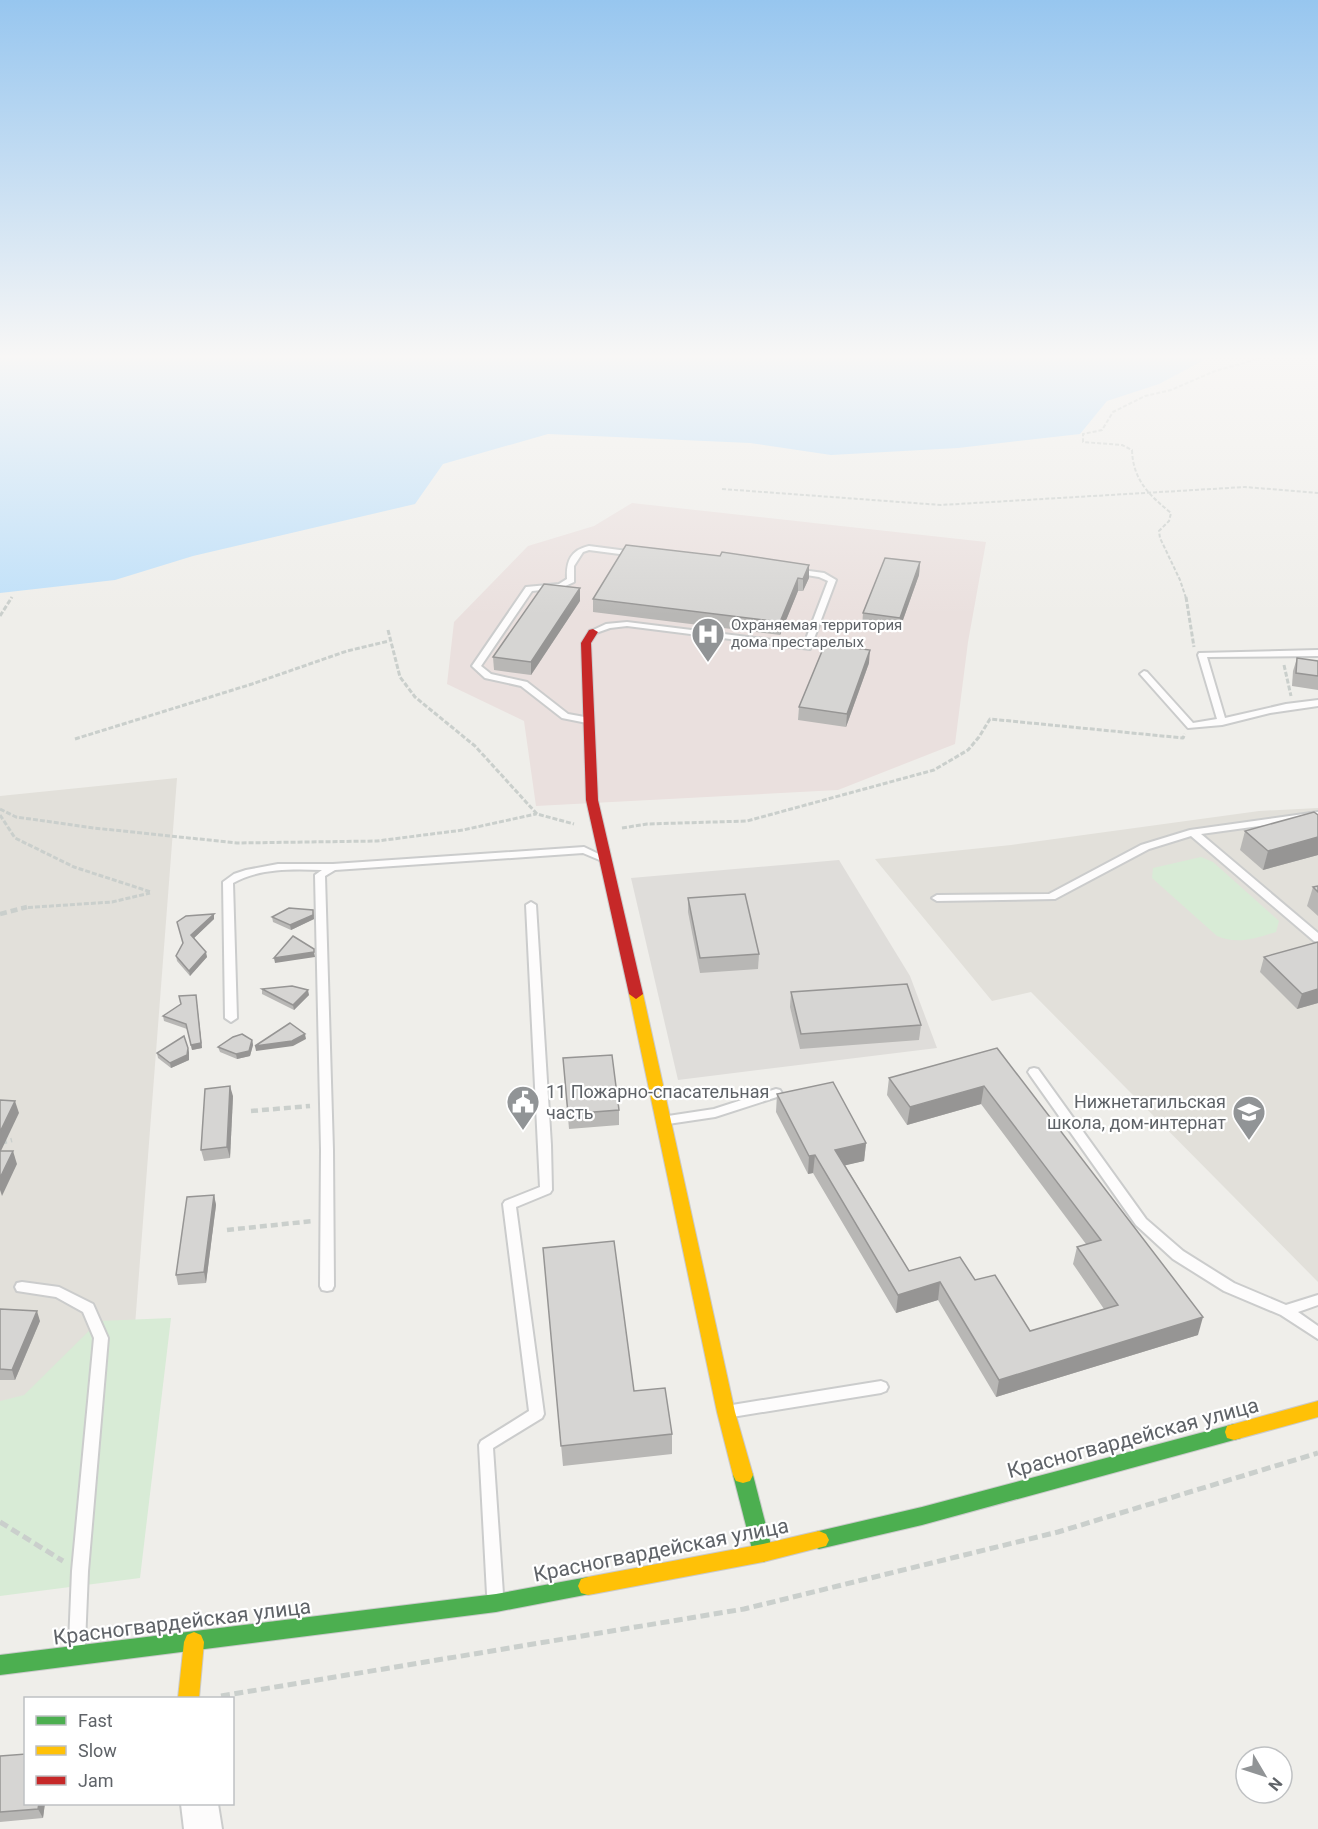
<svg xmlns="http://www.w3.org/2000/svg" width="1318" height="1829" viewBox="0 0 1318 1829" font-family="Roboto,sans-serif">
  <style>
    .industrial { fill: #dfddda }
    .education { fill: #e2e0da }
    .medical { fill: #eae0de }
    .green { fill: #d8ebd6 }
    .water { fill: #bfe0f9 }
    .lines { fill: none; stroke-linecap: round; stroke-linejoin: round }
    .lane-casing { stroke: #cbcccc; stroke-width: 4 }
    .street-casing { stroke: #cbcccc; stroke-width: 4 }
    .fast-casing { stroke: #cacacb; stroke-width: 2 }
    .slow-casing { stroke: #cacacb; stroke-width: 2 }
    .jam-casing { stroke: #cacacb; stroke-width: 2 }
    .path-far3 { stroke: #cacfcc; stroke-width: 2; stroke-dasharray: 4 2; stroke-linecap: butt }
    .path-far2 { stroke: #cacfcc; stroke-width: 3; stroke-dasharray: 5 2; stroke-linecap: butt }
    .path-far1 { stroke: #cacfcc; stroke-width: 4.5; stroke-dasharray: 7 4; stroke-linecap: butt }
    .path { stroke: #cacfcc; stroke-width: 5; stroke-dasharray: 9 4.5; stroke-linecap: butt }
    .lane { fill: #fdfcfc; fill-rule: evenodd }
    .street { fill: #fdfcfc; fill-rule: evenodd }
    .fast { fill: #4caf50; fill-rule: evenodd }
    .slow { fill: #ffc107; fill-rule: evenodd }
    .jam { fill: #c62828; fill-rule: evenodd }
    .wall { fill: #b8b7b5 }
    .shaded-wall { fill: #969594 }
    .building { fill: #d6d5d3; stroke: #969594; stroke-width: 1.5 }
    .labels { text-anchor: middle; stroke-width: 4.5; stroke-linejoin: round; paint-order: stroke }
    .far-poi-label { font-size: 15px; fill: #5f6368; stroke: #fff; text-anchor: start }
    .poi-label { font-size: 18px; fill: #5f6368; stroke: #fff; text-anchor: start }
    .near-street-label { font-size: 21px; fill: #5f6368; stroke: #fff }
  </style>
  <rect width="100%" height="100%" fill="#efeeea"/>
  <polygon class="industrial" points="839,860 910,976 937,1048 678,1080 631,878"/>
  <g class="education">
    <polygon points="177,778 120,1521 0,1538 0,796"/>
    <polygon points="1318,808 1318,1282 1031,992 992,1001 875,859 1011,845 1259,811"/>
  </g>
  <polygon class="medical" points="632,503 986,542 968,642 955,744 838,790 536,806 524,721 447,684 454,622 528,546 594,526"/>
  <g class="green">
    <path d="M1201,857L1213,862L1279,921L1276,932C1255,938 1238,945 1217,936L1152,878L1153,868Z"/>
    <polygon points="171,1318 140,1578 0,1596 0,1401 24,1395 99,1321"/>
  </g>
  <polygon class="water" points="0,358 1208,358 1159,384 1107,401 1080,434 958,448 831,455 750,443 548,434 443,464 415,504 193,556 115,580 0,593"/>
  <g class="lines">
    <defs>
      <g id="lane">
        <path d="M589,546L635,552L639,554L635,556L589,550L583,552L574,566V582L561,588L532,591L481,666L491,674L527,682L568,714L590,718L592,720L590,722L587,723L562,718L521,686L485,678L472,666L526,587L559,584L567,579C566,561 571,550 589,546Z"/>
        <polygon points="794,569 824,573 836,580 810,649 627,626 610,628 593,634 589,632 606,624 627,622 804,644 828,581 819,577 794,573"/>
        <polygon points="1318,650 1318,656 1207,657 1225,718 1286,704 1318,700 1318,706 1270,713 1222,725 1188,728 1140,674 1144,671 1147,672 1193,723 1217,719 1198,655 1199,653"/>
        <polygon points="1318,812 1318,818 1201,834 1318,933 1318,942 1314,941 1191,836 1149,849 1055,899 937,901 932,898 937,895 1049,894 1141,845 1190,830"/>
        <path d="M584,847L607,858L602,861L583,853L335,870L325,876L333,1150L334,1286L332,1290L327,1291L322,1290L320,1286L321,1150L315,875L322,870C292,869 259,868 233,883L237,1018L231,1022L225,1018L223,882L234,874L246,870L278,864H333Z"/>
        <polygon points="531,902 536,905 551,1145 552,1190 550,1193 516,1207 544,1414 542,1418 493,1448 503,1594 501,1599 495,1601 489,1599 487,1594 479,1445 481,1441 529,1411 503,1204 505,1201 540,1187 526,905"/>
        <polygon points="1034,1068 1038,1069 1146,1219 1183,1251 1234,1283 1286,1305 1318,1295 1318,1305 1298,1312 1318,1326 1318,1339 1281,1315 1224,1291 1173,1259 1136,1225 1030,1075 1028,1072 1030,1069"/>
        <polygon points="776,1089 780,1090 782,1093 780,1096 715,1117 668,1124 664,1123 662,1120 664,1117 668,1116 714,1109"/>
        <polygon points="22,1282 59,1287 93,1304 108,1338 88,1571 85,1644 83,1649 77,1652 71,1649 69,1644 72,1571 94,1338 83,1312 56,1297 17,1291 15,1287 17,1283"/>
        <polygon points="881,1381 886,1383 888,1387 886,1391 881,1393 732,1417 727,1415 725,1411 727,1407 732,1405"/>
      </g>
      <polygon id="street" points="181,1804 218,1804 222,1829 184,1829"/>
      <g id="fast">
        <polygon points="1234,1424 1241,1426 1243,1432 1241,1438 1234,1440 922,1525 819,1549 812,1546 809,1540 812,1534 819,1531 922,1507"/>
        <polygon points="743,1467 750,1469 753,1475 773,1553 770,1559 763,1562 756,1559 753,1553 733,1475 736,1469"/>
        <polygon points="588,1577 595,1579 598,1586 595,1593 496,1612 0,1675 0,1655 496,1594"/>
      </g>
      <g id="slow">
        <polygon points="636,989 643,994 735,1412 753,1475 750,1481 743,1483 736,1481 733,1475 717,1412 629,994"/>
        <polygon points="1318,1401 1318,1417 1234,1440 1227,1438 1225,1432 1227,1426 1234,1424"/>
        <polygon points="819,1531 826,1534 829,1540 826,1546 763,1562 588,1595 581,1593 578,1586 581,1579 588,1577 763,1544"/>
        <polygon points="194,1632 201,1635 204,1642 199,1698 178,1698 184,1642 187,1635"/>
      </g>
      <polygon id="jam" points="593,629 598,632 591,643 598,800 643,994 636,999 629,994 586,800 581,643 589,630"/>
    </defs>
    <use href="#lane" class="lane-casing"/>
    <use href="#street" class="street-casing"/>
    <use href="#fast" class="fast-casing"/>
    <use href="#slow" class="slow-casing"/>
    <use href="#jam" class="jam-casing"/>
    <g class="path-far3">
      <polyline points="722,489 941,505 1245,487 1318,493"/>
      <path d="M1186,598L1180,580L1160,538L1159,531L1169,521L1171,513C1149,495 1133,480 1132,450L1122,445L1083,442V434L1102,430L1113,412L1145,396L1171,390L1215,371L1262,358"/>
    </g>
    <g class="path-far2">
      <polyline points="1186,597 1194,647"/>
      <polyline points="0,616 12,597"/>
      <polyline points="388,630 400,677 415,697 475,746 537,814 574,824"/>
      <polyline points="1284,665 1291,696"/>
      <polyline points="75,739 252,684 347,651 389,641"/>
      <polyline points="0,809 16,817 94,828 237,843 377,841 463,830 536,814"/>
      <polyline points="0,815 15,838 74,867 151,892"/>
      <polyline points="622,828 647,824 747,821 934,770 968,750 979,737 990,719 1183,738 1185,734"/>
      <polyline points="21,908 112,902 150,893"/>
    </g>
    <g class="path-far1">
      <polyline points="0,914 27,907"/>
      <polyline points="251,1111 310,1106"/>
      <polyline points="0,1143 12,1140"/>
      <polyline points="227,1230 313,1221"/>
    </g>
    <g class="path">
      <polyline points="0,1522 63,1561"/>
      <polyline points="221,1696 744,1609 1058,1532 1318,1453"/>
    </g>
    <use href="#lane" class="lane"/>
    <use href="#street" class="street"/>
    <use href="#fast" class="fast"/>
    <use href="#slow" class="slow"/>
    <use href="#jam" class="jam"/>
  </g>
  <g class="wall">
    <polygon points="920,562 919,575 899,631 862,626 863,613"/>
    <polygon points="809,578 803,591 798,591 780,635 593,612 593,599"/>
    <polygon points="580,601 531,675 494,670 493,657"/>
    <polygon points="1297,658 1318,661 1318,690 1292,686 1293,671"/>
    <polygon points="869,663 846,727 798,720 799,707"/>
    <polygon points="1318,815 1318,855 1263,870 1240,850 1245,831"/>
    <polygon points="1318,886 1318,916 1307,906 1313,887"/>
    <polygon points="688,898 759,954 758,969 700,973 688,912"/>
    <polygon points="214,914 214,919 194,938 207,957 190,976 177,961 176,956 183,943 177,922"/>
    <polygon points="314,915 314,919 291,930 273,922 272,917"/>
    <polygon points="1318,942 1318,1003 1297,1009 1260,972 1264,957"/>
    <polygon points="262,989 309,995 294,1010 262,994"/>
    <polygon points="791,992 921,1025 919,1040 800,1049 790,1007"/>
    <polygon points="196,995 202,1048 192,1050 187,1029 164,1021 163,1016"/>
    <polygon points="252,1040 253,1045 250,1056 237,1059 220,1052 218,1047"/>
    <polygon points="188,1048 189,1053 189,1060 171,1068 158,1058 157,1053"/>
    <polygon points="997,1048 1198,1335 996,1397 938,1300 896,1313 813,1173 808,1174 776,1112 777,1094 866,1143 864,1161 845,1165 909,1271 975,1280 1030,1331 1104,1309 1073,1264 1077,1247 1086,1244 981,1104 907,1125 887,1095 889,1078"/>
    <polygon points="563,1058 619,1110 619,1125 569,1129"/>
    <polygon points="233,1096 230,1158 204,1161 201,1150"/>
    <polygon points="214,1195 216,1205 206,1283 178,1285 176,1275"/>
    <polygon points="543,1248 634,1391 672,1434 672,1454 563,1466"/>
    <polygon points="0,1309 40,1321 15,1380 0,1380"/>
    <polygon points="0,1756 26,1803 45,1803 43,1818 0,1822"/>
  </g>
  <g class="shaded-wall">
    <polygon points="920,562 919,575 899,631 900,618"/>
    <polygon points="809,565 809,578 803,591 803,579"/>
    <polygon points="798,578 798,591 780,635 780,622"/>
    <polygon points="580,588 580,601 531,675 531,662"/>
    <polygon points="870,650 869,663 846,727 847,714"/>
    <polygon points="1318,837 1318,855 1263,870 1268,851"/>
    <polygon points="313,910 314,919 291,930 290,925"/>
    <polygon points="214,914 214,919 192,940 191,935"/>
    <polygon points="206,952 207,957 190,976 189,971"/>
    <polygon points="314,952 315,957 275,963 274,958"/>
    <polygon points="1318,989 1318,1003 1297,1009 1302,994"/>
    <polygon points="308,990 309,995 294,1010 293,1005"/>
    <polygon points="196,995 202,1048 192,1050 191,1045"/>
    <polygon points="305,1034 306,1039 293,1046 256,1051 255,1046"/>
    <polygon points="252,1040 253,1045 250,1056 237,1059 236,1054"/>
    <polygon points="188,1048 189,1053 189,1060 171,1068 170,1063"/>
    <polygon points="230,1086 233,1096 230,1158 227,1147"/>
    <polygon points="984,1086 981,1104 907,1125 910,1107"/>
    <polygon points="15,1101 19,1113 0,1153 0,1132"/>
    <polygon points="866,1143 864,1161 834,1168 835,1150"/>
    <polygon points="13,1151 17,1164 2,1196 0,1190 0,1178"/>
    <polygon points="815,1155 813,1173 808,1174 809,1156"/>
    <polygon points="214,1195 216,1205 206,1283 204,1272"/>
    <polygon points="940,1282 938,1300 896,1313 898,1295"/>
    <polygon points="37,1311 40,1321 15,1380 12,1370"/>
    <polygon points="1203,1317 1198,1335 996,1397 999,1380"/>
    <polygon points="39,1803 45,1803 43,1818 38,1809"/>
  </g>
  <g class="building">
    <polygon points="626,545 720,556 722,552 809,565 803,579 798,578 780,622 593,599"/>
    <polygon points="885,558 920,562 900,618 863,613"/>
    <polygon points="544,584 580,588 531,662 493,657"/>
    <polygon points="825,644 870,650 847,714 799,707"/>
    <polygon points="1297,658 1318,661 1318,676 1296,673"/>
    <polygon points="1314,812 1318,815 1318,837 1268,851 1245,831"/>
    <polygon points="1318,886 1318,892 1313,887"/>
    <polygon points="745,894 759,954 700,958 688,898"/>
    <polygon points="289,908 313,910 313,915 290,925 272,917"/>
    <polygon points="214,914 191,935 206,952 189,971 176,956 183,943 177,922 186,916"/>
    <polygon points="293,936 314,949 314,952 274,958"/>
    <polygon points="1318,942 1318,989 1302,994 1264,957"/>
    <polygon points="907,984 921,1025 801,1034 791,992"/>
    <polygon points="292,986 308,990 293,1005 262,989"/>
    <polygon points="196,995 201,1043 191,1045 186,1024 163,1016 181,1004 179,996"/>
    <polygon points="290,1023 305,1034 292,1041 255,1046"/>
    <polygon points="242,1034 252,1040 249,1051 236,1054 218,1047 233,1037"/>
    <polygon points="184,1036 188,1048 187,1055 170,1063 157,1053"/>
    <polygon points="997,1048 1203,1317 999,1380 940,1282 898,1295 815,1155 809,1156 777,1094 833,1082 866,1143 835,1150 909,1271 960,1257 975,1280 995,1275 1030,1331 1118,1305 1077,1247 1101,1240 984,1086 910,1107 889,1078"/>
    <polygon points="612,1055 619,1110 568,1114 563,1058"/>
    <polygon points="230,1086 227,1147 201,1150 205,1089"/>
    <polygon points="0,1100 15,1101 0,1132"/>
    <polygon points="0,1151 13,1151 0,1178"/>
    <polygon points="214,1195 204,1272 176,1275 187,1197"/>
    <polygon points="614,1241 634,1391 665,1388 672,1434 561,1446 543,1248"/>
    <polygon points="0,1309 37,1311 12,1370 0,1369"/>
    <polygon points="26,1754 26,1803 39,1803 38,1809 0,1812 0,1756"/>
  </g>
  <linearGradient id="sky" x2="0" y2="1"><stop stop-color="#97c6ef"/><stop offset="0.58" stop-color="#f8f7f6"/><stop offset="1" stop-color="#f8f7f6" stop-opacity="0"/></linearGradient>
  <rect width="1318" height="615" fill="url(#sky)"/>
  <defs>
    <symbol id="hospital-pin" viewBox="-11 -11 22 30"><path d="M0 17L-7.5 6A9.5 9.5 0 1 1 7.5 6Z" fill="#919496" stroke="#fff"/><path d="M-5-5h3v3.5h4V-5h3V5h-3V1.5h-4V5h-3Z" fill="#fff"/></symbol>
    <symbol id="civic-pin" viewBox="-11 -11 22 30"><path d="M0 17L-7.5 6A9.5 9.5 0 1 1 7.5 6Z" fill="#919496" stroke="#fff"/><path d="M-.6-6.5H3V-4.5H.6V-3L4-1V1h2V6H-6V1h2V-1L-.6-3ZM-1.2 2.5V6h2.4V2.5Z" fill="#fff"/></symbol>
    <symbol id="school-pin" viewBox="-11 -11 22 30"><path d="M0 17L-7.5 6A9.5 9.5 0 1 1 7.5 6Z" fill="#919496" stroke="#fff"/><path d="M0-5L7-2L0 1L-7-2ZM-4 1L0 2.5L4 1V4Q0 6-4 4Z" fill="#fff"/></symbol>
  </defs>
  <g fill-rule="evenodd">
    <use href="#hospital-pin" x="689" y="615" width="38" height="52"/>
    <use href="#civic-pin" x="504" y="1083" width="38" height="52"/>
    <use href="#school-pin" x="1230" y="1093" width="38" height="52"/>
  </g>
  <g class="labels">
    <g class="far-poi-label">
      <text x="731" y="630">Охраняемая территория<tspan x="731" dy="17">дома престарелых</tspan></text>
    </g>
    <g class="poi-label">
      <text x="546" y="1098">11 Пожарно-спасательная<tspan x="546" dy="21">часть</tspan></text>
      <text x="1226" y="1108" text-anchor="end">Нижнетагильская<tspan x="1226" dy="21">школа, дом-интернат</tspan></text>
    </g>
    <g class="near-street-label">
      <text transform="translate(1133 1438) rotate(-15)" y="7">Красногвардейская улица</text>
      <text transform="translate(661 1550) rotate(-11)" y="7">Красногвардейская улица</text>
      <text transform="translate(182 1622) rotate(-7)" y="7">Красногвардейская улица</text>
    </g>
  </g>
  <rect x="24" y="1697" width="210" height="108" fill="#ffffff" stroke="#bfc1c3" stroke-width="1.5"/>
  <rect x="36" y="1716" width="30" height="9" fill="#4caf50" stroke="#bfc1c3" stroke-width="1.5"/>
  <text x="78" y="1727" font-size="18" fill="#5f6368">Fast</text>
  <rect x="36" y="1746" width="30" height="9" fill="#ffc107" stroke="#bfc1c3" stroke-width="1.5"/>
  <text x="78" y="1757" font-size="18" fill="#5f6368">Slow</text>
  <rect x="36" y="1776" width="30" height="9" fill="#c62828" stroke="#bfc1c3" stroke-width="1.5"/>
  <text x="78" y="1787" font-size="18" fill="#5f6368">Jam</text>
  <g transform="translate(1264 1775) rotate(129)"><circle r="28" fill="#ffffff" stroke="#bfc1c3" stroke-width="1.5"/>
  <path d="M0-4.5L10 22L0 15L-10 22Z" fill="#919496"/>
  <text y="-9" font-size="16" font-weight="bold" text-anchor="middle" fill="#5f6368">N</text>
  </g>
</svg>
